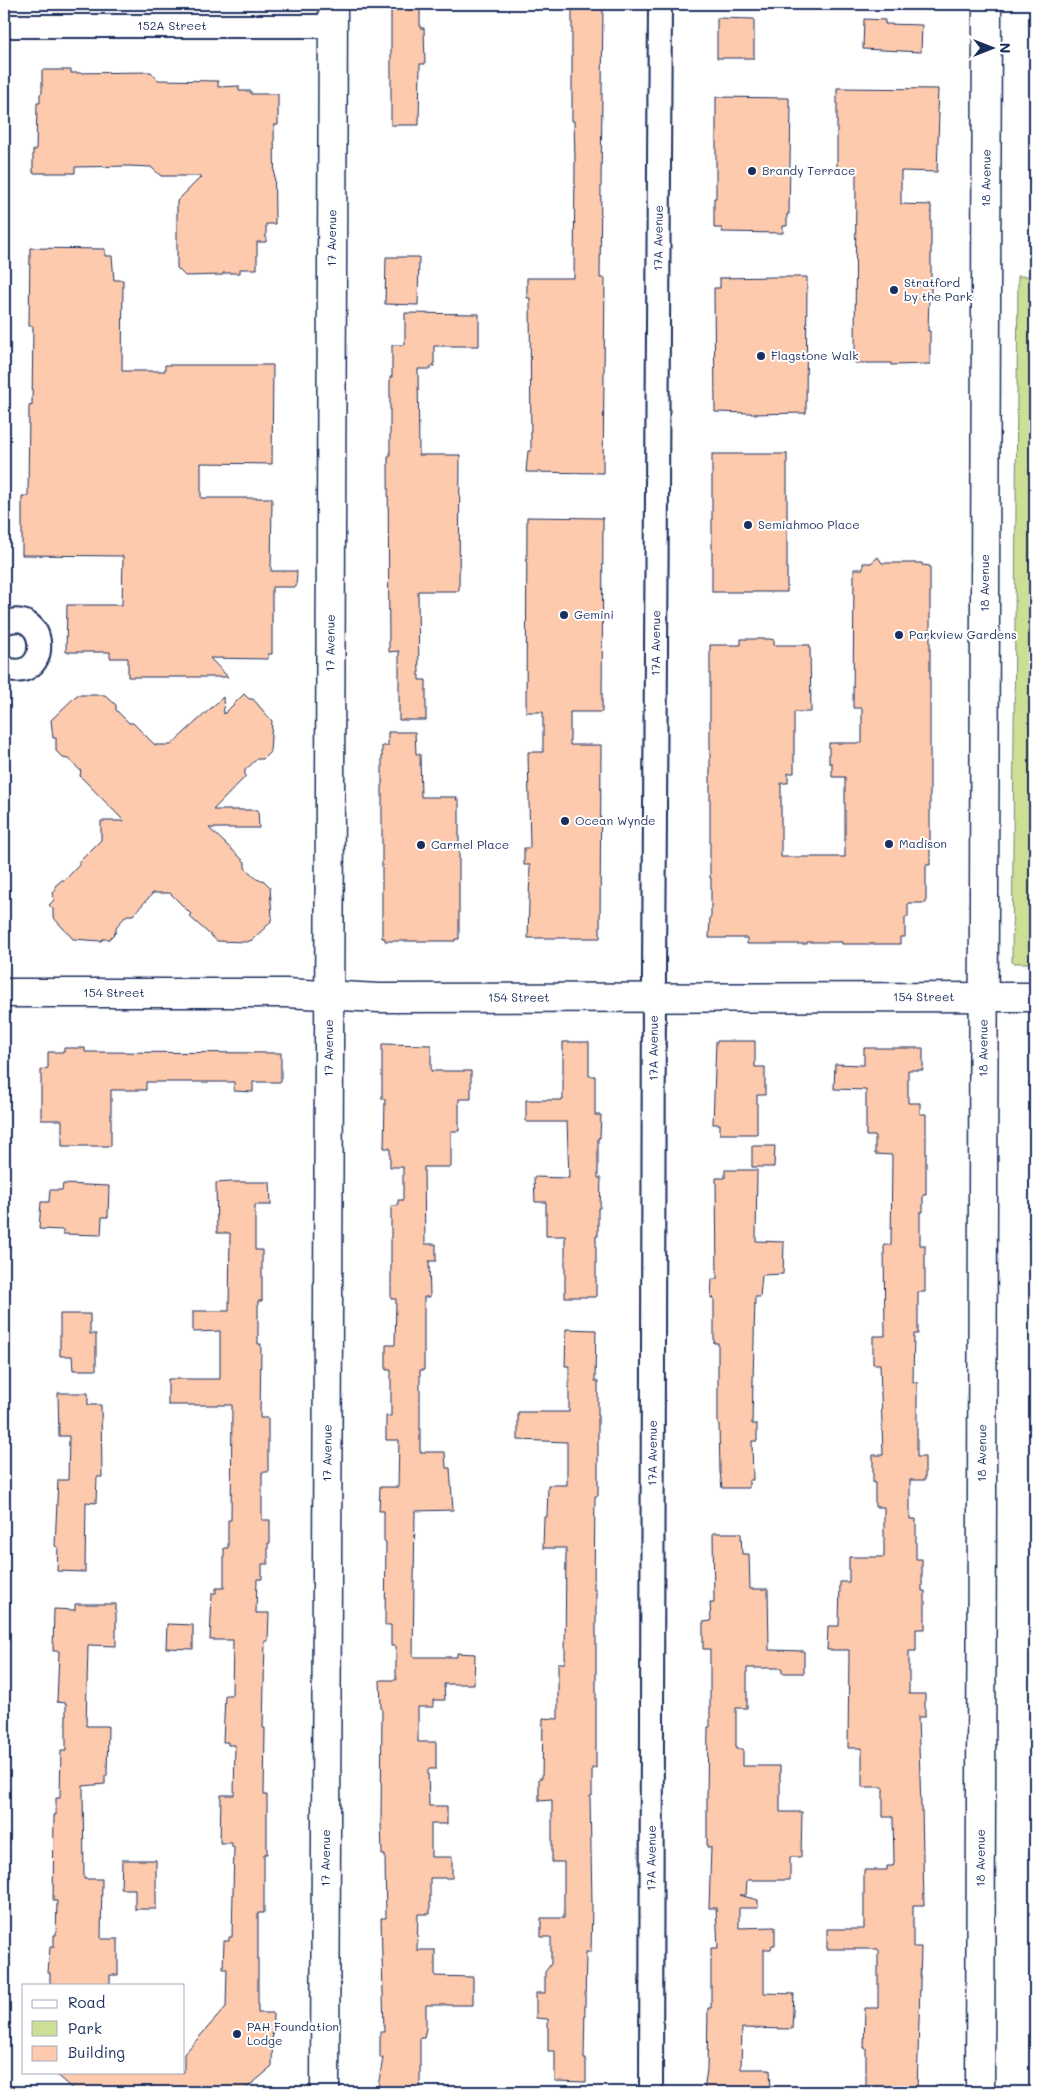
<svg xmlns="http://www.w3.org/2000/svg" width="1039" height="2096" viewBox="0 0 1039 2096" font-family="Mali,sans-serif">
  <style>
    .green { fill: #ccdf94; stroke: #748779 }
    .building { fill: #fdcaad; stroke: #1b2f5e }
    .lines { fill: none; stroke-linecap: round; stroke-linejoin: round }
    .street-casing { stroke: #1b2f5e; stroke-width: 26 }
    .secondary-casing { stroke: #1b2f5e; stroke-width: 31 }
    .street { stroke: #fff; stroke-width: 22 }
    .secondary { stroke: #fff; stroke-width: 28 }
    .poi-dot { fill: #1b2f5e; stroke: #fff; stroke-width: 2 }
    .labels { text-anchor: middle; stroke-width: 4; stroke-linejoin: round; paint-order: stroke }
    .street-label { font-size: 12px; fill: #1b2f5e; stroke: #fff }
    .poi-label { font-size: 12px; fill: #1b2f5e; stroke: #fff; text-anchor: start }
  </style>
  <rect width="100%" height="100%" fill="#fff"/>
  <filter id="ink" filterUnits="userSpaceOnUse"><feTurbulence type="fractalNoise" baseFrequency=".02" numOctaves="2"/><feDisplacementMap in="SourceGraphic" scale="10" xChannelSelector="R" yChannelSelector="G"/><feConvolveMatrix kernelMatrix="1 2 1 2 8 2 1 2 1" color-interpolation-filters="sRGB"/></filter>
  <g filter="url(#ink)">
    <polygon class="green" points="1018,276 1035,276 1035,963 1012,963"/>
    <g class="building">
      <polygon points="391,4 420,4 420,28 424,28 425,64 420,64 419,125 391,125"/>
      <polygon points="572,4 603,4 600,278 605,278 603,473 526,472 528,451 531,451 530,298 527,298 527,278 574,278 575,162 574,121 572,121"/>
      <polygon points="717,18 754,19 754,58 717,58"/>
      <polygon points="864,19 885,20 885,24 922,25 921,52 863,49"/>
      <polygon points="42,70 71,70 71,73 151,72 158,80 218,81 218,87 239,86 239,91 251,91 251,94 278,94 278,125 274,125 275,224 266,224 266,242 257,242 257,269 240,269 240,273 223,273 223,275 185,276 177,268 177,201 202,176 161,176 151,167 129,166 75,167 75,173 33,173 33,150 36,150 37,103 40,103 40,94 42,93"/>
      <polygon points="837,88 938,89 937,113 939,113 937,172 901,171 901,204 931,205 931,297 929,297 928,331 930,331 930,364 891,365 891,363 855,363 856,172 837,172"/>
      <polygon points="716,97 789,98 789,107 791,107 789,214 787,214 787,226 783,226 783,233 722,232 722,228 714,228 714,198 716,198"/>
      <polygon points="30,248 105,249 105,256 112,256 114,280 123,280 122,371 165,371 165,365 273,365 272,464 201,463 201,498 272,498 271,571 297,571 296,587 272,587 272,654 268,654 268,659 210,658 228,677 128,677 128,658 110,658 110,652 66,652 67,605 122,605 123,556 22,555 22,496 28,496 29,405 32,406 33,326 29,326"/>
      <polygon points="386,257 419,257 418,305 385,304"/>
      <polygon points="775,277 807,277 806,413 751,414 751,413 715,412 714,288 720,288 720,278"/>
      <polygon points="405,313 479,314 479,346 434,346 434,366 431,366 431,369 418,369 419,455 460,455 459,591 418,591 419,680 426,680 426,720 399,720 399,651 389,652 388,457 390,457 390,377 392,377 392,345 405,345"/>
      <rect x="712" y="454" width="75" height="138"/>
      <polygon points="527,517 603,518 602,712 570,712 570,745 601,745 600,938 528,938 530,865 524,865 524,848 530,848 528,752 543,752 543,712 526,712"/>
      <polygon points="878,557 882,563 922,563 922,565 930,566 930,865 926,865 926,903 908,903 908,917 905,917 905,937 900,937 900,944 842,944 842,942 807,942 807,944 747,944 747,938 709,938 710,917 711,917 711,878 710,878 710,645 741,645 741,639 770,639 774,640 774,645 810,645 811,712 794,712 794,773 788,773 788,783 781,783 781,857 845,857 845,777 832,777 832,763 829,763 829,743 862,743 862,708 853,708 854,569 863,569 863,563 871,563"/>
      <polygon points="244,694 249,699 253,699 272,721 270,752 263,759 257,759 245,770 245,777 213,810 258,810 259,828 209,828 245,862 245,868 258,880 263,880 270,887 272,917 270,923 252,940 247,942 217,941 189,916 191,914 170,893 153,893 133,915 127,915 116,927 116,932 109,939 103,939 101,941 73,939 53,917 53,909 49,905 54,900 53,893 56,890 55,886 62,880 65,880 79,865 79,862 101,840 101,821 124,821 80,776 81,771 68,759 63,758 56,751 56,738 53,738 51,720 77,695 105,695 116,705 116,710 129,723 133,723 155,745 171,745 223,697 224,714"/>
      <polygon points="388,732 415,732 416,754 420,754 421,797 457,797 456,800 459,800 459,939 455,939 455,941 385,941 385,938 382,938 382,746 388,746"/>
      <polygon points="716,1041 755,1041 755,1067 765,1067 765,1095 757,1095 757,1134 720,1134 720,1124 713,1124"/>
      <polygon points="563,1042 589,1042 589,1076 595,1076 595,1115 601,1115 600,1138 598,1138 598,1178 601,1178 600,1208 598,1208 598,1236 596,1236 596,1297 565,1297 565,1236 546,1236 546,1202 535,1202 534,1177 569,1178 567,1122 526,1122 526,1100 563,1100"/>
      <polygon points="382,1044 431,1045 431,1071 471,1071 471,1099 459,1099 459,1131 451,1131 451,1167 424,1167 425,1244 436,1244 436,1261 429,1261 430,1297 424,1297 424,1370 420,1370 420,1452 445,1452 446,1468 450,1468 453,1510 415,1511 413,1657 457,1657 457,1653 475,1654 474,1684 444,1684 445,1700 433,1700 433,1707 418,1707 418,1742 436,1742 436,1769 428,1769 429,1806 447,1806 447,1824 431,1824 431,1857 452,1857 452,1878 430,1878 430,1914 418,1914 417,1950 435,1950 435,1976 473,1977 473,2005 426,2005 426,2028 424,2038 420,2038 420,2092 377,2092 383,2058 380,2058 380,2032 384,2032 381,1918 386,1918 385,1855 382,1855 381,1822 382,1708 381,1708 380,1680 396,1680 396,1646 391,1646 391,1625 385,1625 386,1542 384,1542 384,1511 379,1511 380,1487 398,1487 399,1440 386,1440 386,1416 391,1416 391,1370 386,1370 386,1345 395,1345 396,1299 391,1299 391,1206 398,1206 398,1200 403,1200 403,1167 390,1167 390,1148 384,1148 385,1099 382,1099"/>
      <polygon points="64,1048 85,1048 85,1052 89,1052 281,1053 281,1082 253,1082 253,1092 234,1091 234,1082 146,1082 146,1090 111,1090 111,1146 62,1146 62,1120 41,1120 41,1070 48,1068 48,1052 64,1052"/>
      <polygon points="864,1048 923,1048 923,1070 908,1070 908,1103 920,1103 920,1114 926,1114 926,1195 923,1195 923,1212 920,1212 920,1245 925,1245 925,1292 918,1292 918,1334 914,1334 913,1382 917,1382 917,1457 925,1457 925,1480 910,1480 910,1519 916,1519 916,1559 922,1559 922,1591 925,1591 925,1629 916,1629 916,1651 909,1651 909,1694 925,1694 925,1717 918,1717 921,1807 922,1807 924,1905 913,1905 913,1947 921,1947 917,2092 866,2092 866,2048 864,2048 865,2008 878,2008 878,1949 827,1949 827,1929 864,1929 864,1870 887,1870 887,1866 893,1866 894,1862 893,1817 883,1817 883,1787 862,1787 862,1748 848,1748 849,1650 827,1650 828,1626 839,1626 840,1582 849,1582 849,1557 884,1557 884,1507 875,1507 875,1483 873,1483 873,1455 883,1455 880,1364 873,1364 873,1336 885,1336 884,1245 891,1245 892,1155 875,1154 875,1136 866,1136 866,1090 834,1089 835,1064 864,1065"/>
      <polygon points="752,1146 775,1146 774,1167 752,1167"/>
      <polygon points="725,1170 757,1170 756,1241 784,1242 783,1274 762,1275 760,1297 755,1297 752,1424 757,1424 757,1441 752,1441 753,1480 749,1480 749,1488 722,1488 720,1472 719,1424 718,1424 718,1343 714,1343 714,1298 711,1298 712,1279 717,1279 716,1178 725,1178"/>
      <polygon points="231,1182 270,1182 271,1205 255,1205 255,1250 262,1250 262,1301 258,1301 258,1344 261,1344 260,1418 268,1418 268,1472 262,1472 262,1520 270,1520 270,1543 268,1543 268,1564 262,1564 262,1579 257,1579 256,1613 269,1613 268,1641 265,1641 263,1728 265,1728 264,1795 267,1795 267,1854 264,1854 264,1913 258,1913 258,2013 273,2013 272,2067 242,2092 76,2092 53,2072 184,2072 184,2054 226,2007 227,1969 223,1969 224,1941 229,1941 229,1937 232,1937 234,1847 232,1847 232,1843 220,1843 221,1795 234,1795 235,1745 228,1745 228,1742 223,1742 225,1695 232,1695 233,1640 210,1640 212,1593 216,1593 216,1588 224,1588 224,1548 228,1548 228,1520 231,1520 232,1405 168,1405 168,1379 220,1379 220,1331 193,1332 193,1311 229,1311 230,1233 217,1233 216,1183"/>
      <polygon points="63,1184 109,1186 108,1217 102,1217 101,1235 63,1234 63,1230 39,1229 41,1202 49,1202 50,1190 62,1190"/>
      <polygon points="60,1314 90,1314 90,1334 96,1334 96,1370 73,1370 72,1356 60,1356"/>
      <polygon points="566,1329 596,1330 595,1381 598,1381 598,1496 595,1496 594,1590 596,1590 596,1768 592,1768 592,1796 590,1796 592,1904 591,1952 586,1952 584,2059 586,2059 586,2082 555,2081 555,2051 548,2051 548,2019 536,2018 536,1993 545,1993 545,1972 551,1964 551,1937 541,1937 541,1918 564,1918 564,1862 552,1862 552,1800 539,1801 539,1778 542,1778 543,1718 558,1719 558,1663 565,1663 566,1548 543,1548 544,1517 547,1517 548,1485 567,1485 567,1442 518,1440 518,1412 569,1412 569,1366 565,1366"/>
      <polygon points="58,1393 88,1393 88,1405 101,1405 102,1477 97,1477 96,1503 86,1502 85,1572 57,1571 58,1547 55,1546 58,1480 68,1480 69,1436 59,1436"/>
      <polygon points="713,1533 741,1533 742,1554 749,1554 750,1589 768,1589 769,1650 804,1651 804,1673 782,1673 782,1668 747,1668 747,1708 736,1708 736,1749 743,1749 743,1766 780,1766 780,1812 802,1812 801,1857 790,1857 790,1880 747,1880 746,1895 739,1895 758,1900 758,1908 739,1908 739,1928 775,1927 775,1945 772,1945 771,1949 764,1949 764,1993 794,1994 792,2029 742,2028 741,2069 770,2069 771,2092 704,2091 707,2069 708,2008 711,2008 711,1948 718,1948 716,1908 709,1908 711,1847 707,1847 707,1796 708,1727 710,1727 710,1649 703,1649 703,1622 711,1621 710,1603 714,1603"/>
      <polygon points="75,1604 116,1604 116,1646 88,1645 86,1726 108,1726 107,1776 105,1776 105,1784 83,1786 84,1879 102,1879 101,1939 118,1939 118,1975 110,1975 110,1985 50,1985 50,1973 48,1973 50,1947 54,1947 54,1935 56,1935 57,1901 53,1901 54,1815 56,1815 56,1798 60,1798 61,1751 66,1751 66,1703 57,1702 59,1651 53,1651 54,1609 75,1610"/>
      <polygon points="167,1624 193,1625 193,1649 166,1648"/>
      <polygon points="122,1860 156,1860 156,1909 135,1909 135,1889 121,1889"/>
    </g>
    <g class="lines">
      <defs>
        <g id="street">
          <path id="s1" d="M11,26H333"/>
          <path d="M4,623C50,605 52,686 4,668"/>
          <path id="s2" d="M651,2092L654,974L660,4"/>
        </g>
        <g id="secondary">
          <path id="s3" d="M4,993H286L379,998L1035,997"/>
          <path id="s4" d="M325,2092L333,4"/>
          <path id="s5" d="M980,2092L987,4"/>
        </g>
      </defs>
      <use href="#street" class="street-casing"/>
      <use href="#secondary" class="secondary-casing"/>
      <use href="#street" class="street"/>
      <use href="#secondary" class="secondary"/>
    </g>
  </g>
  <g class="poi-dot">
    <circle cx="752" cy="171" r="5"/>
    <circle cx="894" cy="290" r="5"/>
    <circle cx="761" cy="356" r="5"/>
    <circle cx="748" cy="525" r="5"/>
    <circle cx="564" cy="615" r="5"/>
    <circle cx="899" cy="635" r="5"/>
    <circle cx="565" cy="821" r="5"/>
    <circle cx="889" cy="844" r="5"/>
    <circle cx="421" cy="845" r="5"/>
    <circle cx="237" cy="2034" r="5"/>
  </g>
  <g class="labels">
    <g class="street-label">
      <text dy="4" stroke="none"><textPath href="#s1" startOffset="161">152A Street</textPath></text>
      <text dy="4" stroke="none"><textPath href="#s5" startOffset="1914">18 Avenue</textPath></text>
      <text dy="4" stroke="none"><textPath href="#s4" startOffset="1854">17 Avenue</textPath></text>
      <text dy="4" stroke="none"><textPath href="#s2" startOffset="1854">17A Avenue</textPath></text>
      <text dy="4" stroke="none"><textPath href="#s5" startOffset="1509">18 Avenue</textPath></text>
      <text dy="4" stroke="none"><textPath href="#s4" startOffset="1449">17 Avenue</textPath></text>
      <text dy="4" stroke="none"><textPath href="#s2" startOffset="1449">17A Avenue</textPath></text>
      <text dy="4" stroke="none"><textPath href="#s3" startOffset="110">154 Street</textPath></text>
      <text dy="4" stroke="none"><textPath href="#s3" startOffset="920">154 Street</textPath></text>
      <text dy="4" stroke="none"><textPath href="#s3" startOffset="515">154 Street</textPath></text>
      <text dy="4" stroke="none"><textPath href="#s4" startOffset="1044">17 Avenue</textPath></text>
      <text dy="4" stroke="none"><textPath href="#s2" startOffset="1044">17A Avenue</textPath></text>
      <text dy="4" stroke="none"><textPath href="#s5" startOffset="1044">18 Avenue</textPath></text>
      <text dy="4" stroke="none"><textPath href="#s4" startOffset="639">17 Avenue</textPath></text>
      <text dy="4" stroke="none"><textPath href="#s2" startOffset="639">17A Avenue</textPath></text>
      <text dy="4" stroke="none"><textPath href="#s5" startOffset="639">18 Avenue</textPath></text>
      <text dy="4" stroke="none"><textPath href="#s4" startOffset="234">17 Avenue</textPath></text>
      <text dy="4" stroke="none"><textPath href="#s2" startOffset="234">17A Avenue</textPath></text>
      <text dy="4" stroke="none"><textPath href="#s5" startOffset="234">18 Avenue</textPath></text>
    </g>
    <g class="poi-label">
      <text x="762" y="175">Brandy Terrace</text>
      <text x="904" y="287">Stratford<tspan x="904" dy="14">by the Park</tspan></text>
      <text x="771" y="360">Flagstone Walk</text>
      <text x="758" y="529">Semiahmoo Place</text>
      <text x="574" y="619">Gemini</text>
      <text x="909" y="639">Parkview Gardens</text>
      <text x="575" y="825">Ocean Wynde</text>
      <text x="899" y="848">Madison</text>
      <text x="431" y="849">Carmel Place</text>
      <text x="247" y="2031">PAH Foundation<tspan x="247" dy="14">Lodge</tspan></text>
    </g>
  </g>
  <rect width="1039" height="2096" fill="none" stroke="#fff" stroke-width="20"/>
  <rect x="10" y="10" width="1019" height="2076" fill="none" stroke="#1b2f5e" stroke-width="2" filter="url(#ink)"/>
  <rect x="22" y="1984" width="162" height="90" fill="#ffffff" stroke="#a4acbf"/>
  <rect x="32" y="2000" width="25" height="8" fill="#ffffff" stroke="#a4acbf"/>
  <text x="68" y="2008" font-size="15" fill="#1b2f5e">Road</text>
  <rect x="32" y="2021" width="25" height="15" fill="#ccdf94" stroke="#a4acbf"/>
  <text x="68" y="2034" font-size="15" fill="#1b2f5e">Park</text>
  <rect x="32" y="2046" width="25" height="15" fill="#fdcaad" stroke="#a4acbf"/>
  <text x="68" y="2058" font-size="15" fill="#1b2f5e">Building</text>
  <g transform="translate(992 48) rotate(90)" stroke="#ffffff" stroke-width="4" paint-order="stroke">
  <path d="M0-4L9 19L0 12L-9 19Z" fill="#1b2f5e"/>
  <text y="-8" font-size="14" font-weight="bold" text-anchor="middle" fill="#1b2f5e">N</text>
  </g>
</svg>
